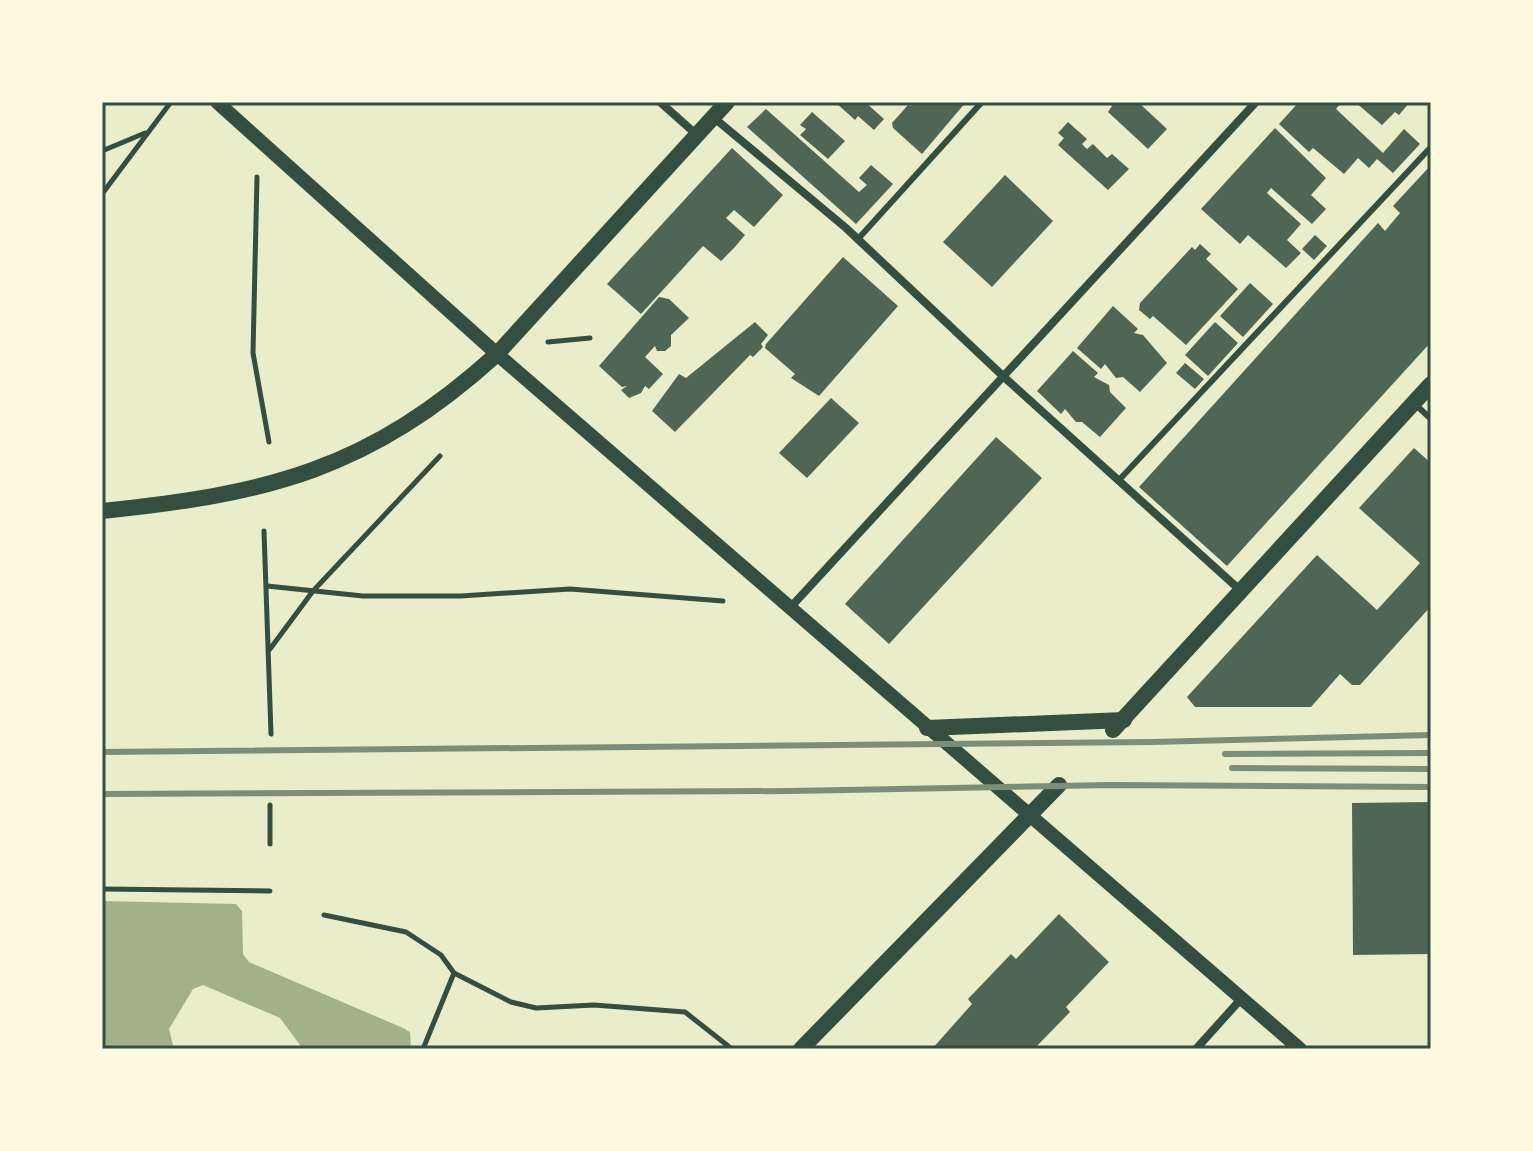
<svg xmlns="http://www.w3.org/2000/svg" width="1533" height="1151" viewBox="0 0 1533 1151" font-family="'Golos Text',sans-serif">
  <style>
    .water { fill: #a3b18a }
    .building { fill: #4f6655 }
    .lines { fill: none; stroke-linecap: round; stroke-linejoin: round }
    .path { stroke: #344e41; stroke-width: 5 }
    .service { stroke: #344e41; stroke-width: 6 }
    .minor { stroke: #344e41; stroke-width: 8 }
    .tertiary { stroke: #344e41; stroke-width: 14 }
    .secondary { stroke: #344e41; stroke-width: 16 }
    .rail { stroke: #7c8e77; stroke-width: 6 }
    .neatline { fill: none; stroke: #344e41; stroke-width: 3 }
  </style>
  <rect width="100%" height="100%" fill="#e9edc9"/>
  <polygon class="water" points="102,901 236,904 242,911 243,954 249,962 403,1028 410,1032 411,1049 303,1049 280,1018 203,985 193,989 169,1029 174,1049 102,1049"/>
  <g class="building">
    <polygon points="835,102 865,102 884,119 874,130 858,116 855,120"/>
    <polygon points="908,102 966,102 922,154 893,128 892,123 908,105 913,106"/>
    <polygon points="1108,102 1138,102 1167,129 1148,149 1108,112 1112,106"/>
    <polygon points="1299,102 1337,102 1340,104 1336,109 1383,153 1404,129 1420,144 1393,173 1377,159 1369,168 1358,158 1344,174 1313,148 1309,152 1279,124"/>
    <polygon points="1355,102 1410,102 1399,115 1395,112 1382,125"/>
    <polygon points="766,109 859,192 867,185 859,178 871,165 893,184 856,224 747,127"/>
    <polygon points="812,112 845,141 828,159 800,135 806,129 800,125"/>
    <polygon points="1068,122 1087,139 1082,144 1087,149 1093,144 1107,158 1112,154 1129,169 1108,190 1058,145 1064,138 1058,133"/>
    <polygon points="1275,128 1326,178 1311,195 1326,209 1312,224 1271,188 1267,193 1301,224 1287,240 1301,253 1286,268 1248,235 1240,244 1201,209"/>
    <polygon points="732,148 783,195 754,227 734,210 726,218 745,235 734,248 721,261 703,246 641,314 607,284"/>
    <polygon points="1431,165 1431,342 1227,566 1139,487 1378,223 1385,231 1400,213 1393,206"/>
    <polygon points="1005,175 1053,221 992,287 943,242"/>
    <polygon points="1315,235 1327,246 1314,260 1302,249"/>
    <polygon points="1200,244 1211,254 1206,259 1238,289 1186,345 1153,316 1150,319 1139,310 1140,303 1192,247 1195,250"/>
    <polygon points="843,257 898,306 819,396 791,378 795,374 765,348 766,344"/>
    <polygon points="1250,283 1273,304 1243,337 1220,316"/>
    <polygon points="659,297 669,299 689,318 671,335 671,346 665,351 657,351 655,346 645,357 663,374 649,389 645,386 641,393 629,398 621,390 627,386 622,387 599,366"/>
    <polygon points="1113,306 1138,329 1134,333 1143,335 1167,363 1140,392 1123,377 1116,378 1105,364 1101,369 1077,348"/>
    <polygon points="755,322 768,335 761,344 763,347 753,357 750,355 675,432 652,411 679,374 686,378"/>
    <polygon points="1215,322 1238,343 1208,376 1185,355"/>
    <polygon points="1073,351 1098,373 1094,377 1109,385 1110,392 1126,408 1100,437 1082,422 1076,422 1065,409 1061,414 1037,391"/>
    <polygon points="1185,363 1204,379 1195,389 1176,373"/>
    <polygon points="831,398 859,423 807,478 779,453"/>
    <polygon points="996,437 1042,478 889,644 845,604"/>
    <polygon points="1414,448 1431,463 1431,606 1360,685 1352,685 1340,674 1311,707 1195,707 1187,697 1317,555 1377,610 1420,563 1359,508"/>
    <polygon points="1431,802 1431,954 1353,955 1352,803"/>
    <polygon points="1059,914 1109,962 1066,1007 1070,1012 1034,1049 932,1049 972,1004 968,999 1011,954 1016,959"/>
  </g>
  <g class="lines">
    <g class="path">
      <polyline points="102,151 145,133"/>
      <polyline points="257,177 253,353 269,442"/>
      <polyline points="102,194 171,102"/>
      <polyline points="548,342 590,338"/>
      <polyline points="264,531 271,734"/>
      <polyline points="267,586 363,596 461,596 570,589 723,601"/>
      <polyline points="270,649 313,591 440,456"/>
      <polyline points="270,844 270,805"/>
      <polyline points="102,889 270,891"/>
      <polyline points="324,915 406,932 441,955 454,973 511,1002 536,1008 594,1005 685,1012 732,1049"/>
      <polyline points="423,1049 454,973"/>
    </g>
    <g class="service">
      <polyline points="858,239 982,102"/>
      <polyline points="1416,405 1431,419"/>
      <polyline points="1120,479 1431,147"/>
    </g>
    <g class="minor">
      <polyline points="660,102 697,135"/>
      <polyline points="713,117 846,228 1004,377 1241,591"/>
      <polyline points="789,609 1256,102"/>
      <polyline points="1196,1049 1241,999"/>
    </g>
    <polyline class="tertiary" points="217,102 497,354 1300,1049"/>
    <g class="secondary">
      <path d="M102,511C268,494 369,470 497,354L727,102"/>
      <polyline points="927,728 1124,720"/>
      <polyline points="1113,730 1431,384"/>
      <polyline points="801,1049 1059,785"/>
    </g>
    <g class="rail">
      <polyline points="102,752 1152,742 1431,735"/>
      <polyline points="1225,754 1431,753"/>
      <polyline points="1232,768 1431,769"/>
      <polyline points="102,794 791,791 1111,785 1431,787"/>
    </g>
  </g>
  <rect width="1533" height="1151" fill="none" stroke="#fefae0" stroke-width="208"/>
  <rect x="104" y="104" width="1325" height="943" class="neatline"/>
</svg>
